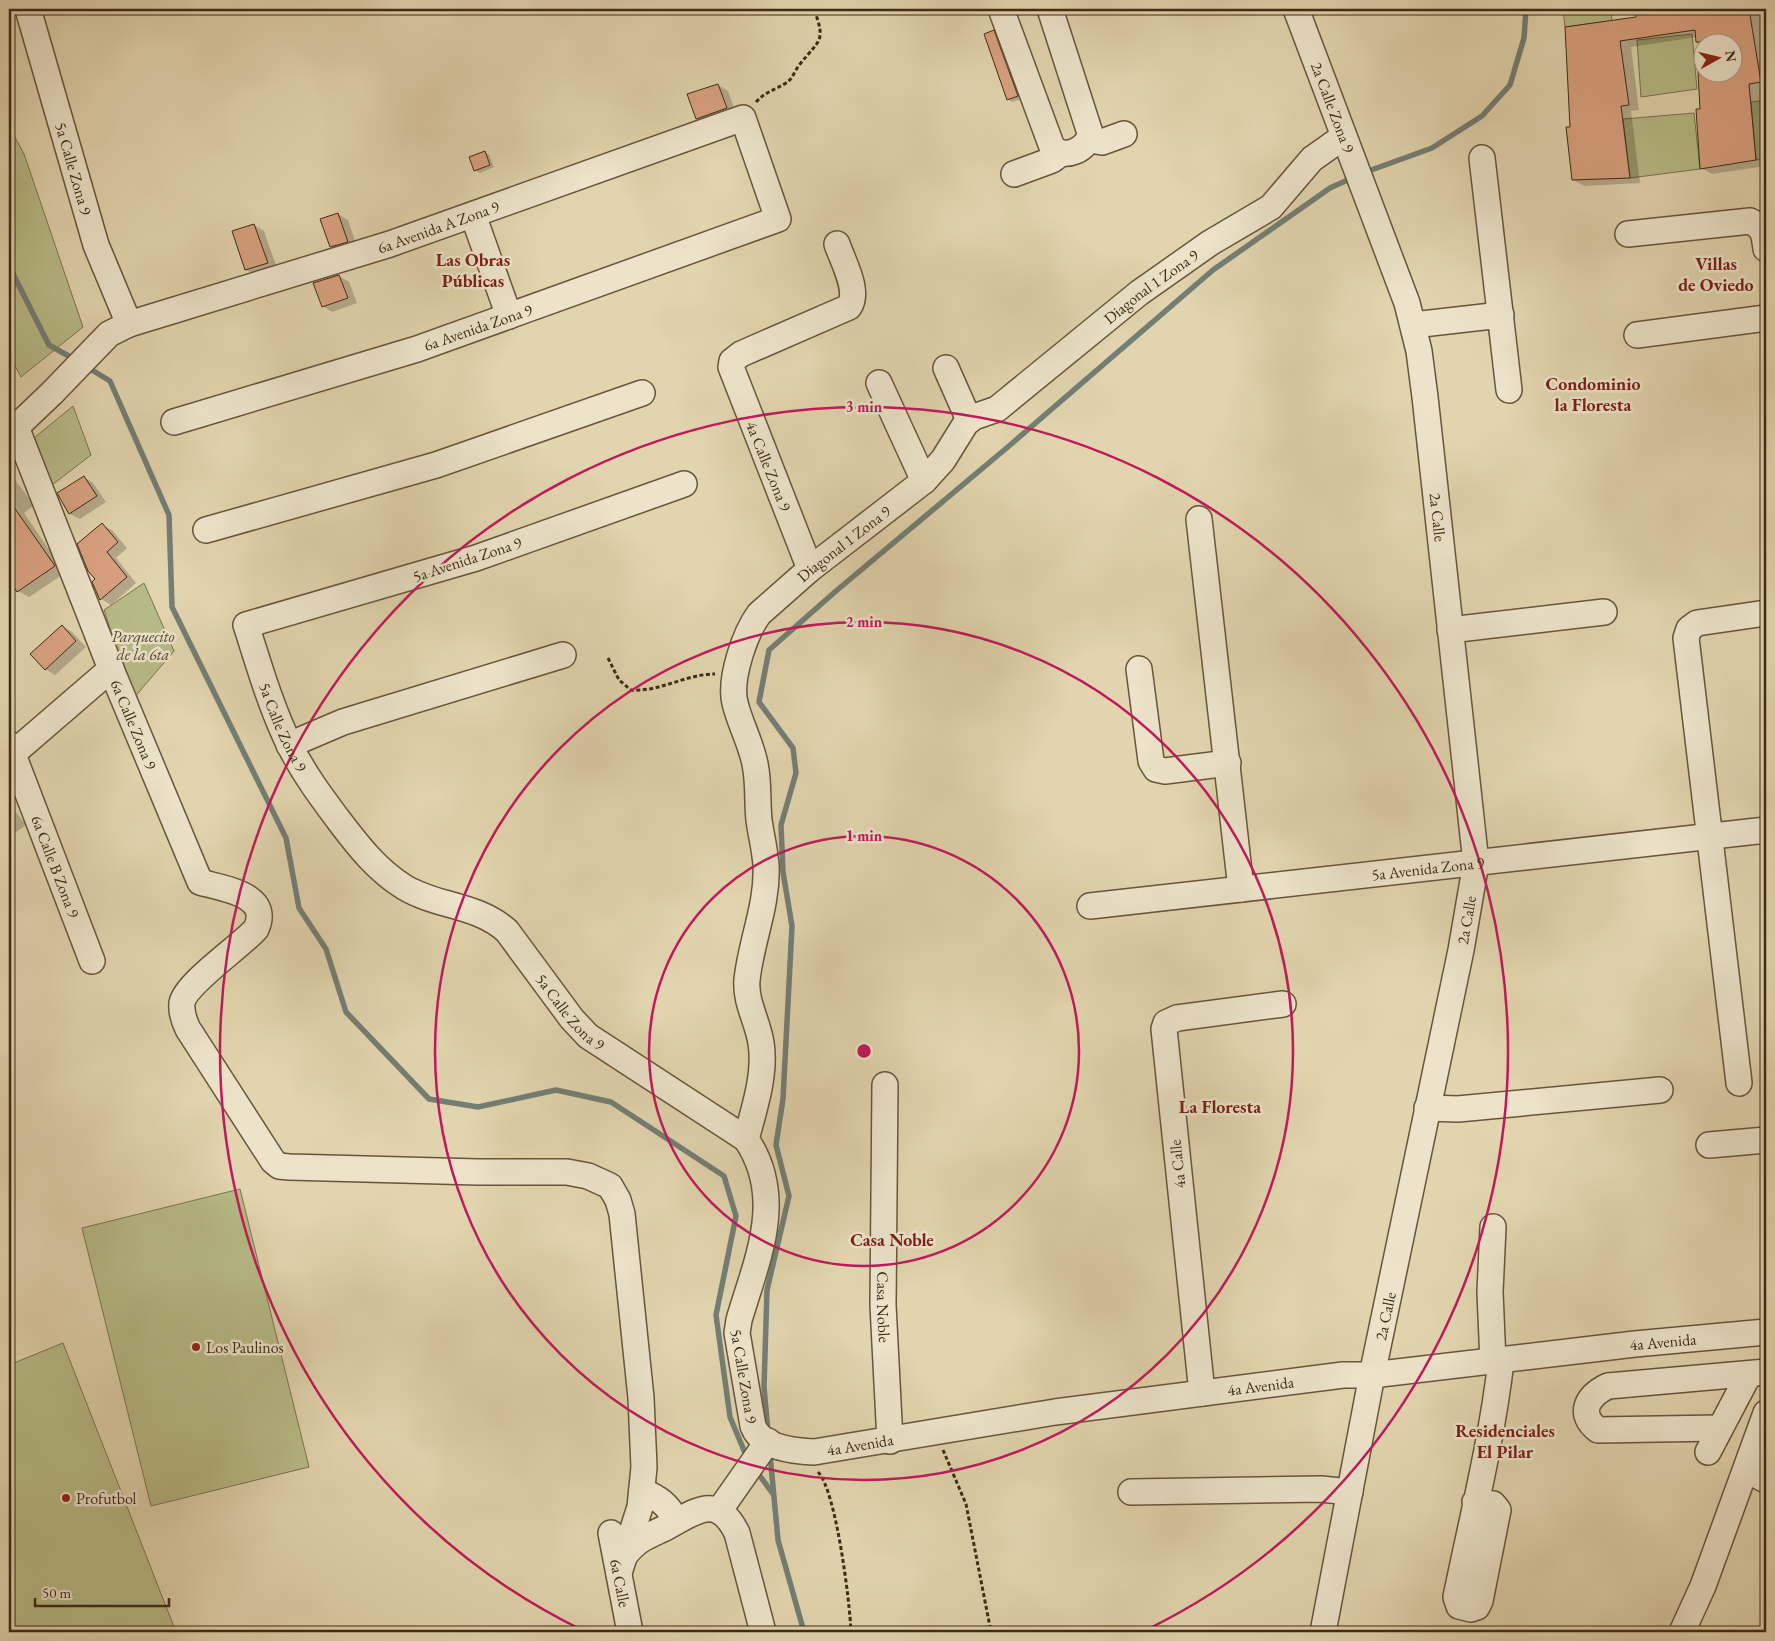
<svg xmlns="http://www.w3.org/2000/svg" width="1775" height="1641" viewBox="0 0 1775 1641" font-family="'EB Garamond',serif">
  <style>
    .green { fill: #b7bb87; stroke: #7a734e }
    .shadow { fill: #0003; fill-rule: evenodd }
    .lines { fill: none; stroke-linecap: round; stroke-linejoin: round }
    .stream { stroke: #737e74; stroke-width: 5.5 }
    .building { fill: #d9a180; stroke: #3e2b15 }
    .minor-casing { stroke: #67553b; stroke-width: 28 }
    .path { stroke: #3e2b15; stroke-width: 3; stroke-dasharray: 4 2.5; stroke-linecap: butt }
    .minor { stroke: #ece3ca; stroke-width: 25 }
    .ring { fill: none; stroke: #c2185b; stroke-width: 2.5 }
    .poi-dot { fill: #8f2418; stroke: #ece3ca; stroke-width: 2 }
    .labels { text-anchor: middle; stroke-width: 5; stroke-linejoin: round; paint-order: stroke }
    .street-label { font-size: 16px; fill: #3e2b15; stroke: #ece3ca }
    .park-label { font-size: 16px; font-style: italic; fill: #56482c; stroke: #ece3ca }
    .poi-label { font-size: 16px; fill: #3e2b15; stroke: #ece3ca; text-anchor: start }
    .neighbourhood-label { font-size: 18px; font-weight: bold; fill: #7a1f14; stroke: #ece3ca }
    .centre { fill: #c2185b; stroke: #ece3ca; stroke-width: 2.5 }
    .ring-label { font-size: 15px; text-anchor: middle; font-weight: bold; fill: #c2185b; stroke: #ece3ca; stroke-width: 5; stroke-linejoin: round; paint-order: stroke }
  </style>
  <rect width="100%" height="100%" fill="#e1d4ae"/>
  <filter id="stains"><feTurbulence type="fractalNoise" baseFrequency=".004" numOctaves="4"/><feColorMatrix values="0 0 0 0 .2 0 0 0 0 .09 0 0 0 0 .02 0 0 0 .5 -.17"/></filter>
  <radialGradient id="worn" r=".72"><stop offset=".6" stop-color="#630" stop-opacity="0"/><stop offset="1" stop-color="#630" stop-opacity=".3"/></radialGradient>
  <g class="green">
    <polygon points="1563,9 1611,9 1612,21 1565,27"/>
    <polygon points="1692,34 1697,89 1641,97 1637,40"/>
    <polygon points="1766,100 1766,159 1756,160 1751,102"/>
    <polygon points="1694,113 1700,169 1630,178 1623,119"/>
    <polygon points="9,126 24,154 83,327 21,377 9,355"/>
    <polygon points="73,406 91,455 48,488 29,442"/>
    <polygon points="144,583 174,651 133,699 104,610"/>
    <polygon points="240,1189 309,1467 151,1506 82,1228"/>
    <polygon points="63,1343 176,1632 9,1632 9,1365"/>
  </g>
  <g class="shadow">
    <path d="M1637,9H1759L1761,31L1764,33L1766,51V166L1712,174L1701,168L1702,110L1697,37L1631,47L1639,110L1631,111L1640,183L1584,186L1574,180L1566,28L1638,18ZM1702,42H1732V72H1702Z"/>
    <polygon points="993,32 998,34 1022,99 1012,102 1008,99"/>
    <polygon points="718,85 728,91 736,113 707,124 697,118"/>
    <polygon points="485,152 489,155 494,167 480,173 475,170"/>
    <polygon points="338,214 348,220 357,247 341,252 331,247"/>
    <polygon points="254,225 264,231 277,268 256,275 246,270"/>
    <polygon points="339,276 349,282 357,303 332,312 323,306"/>
    <polygon points="9,476 15,480 34,505 24,513 65,573 29,597 18,591 9,577"/>
    <polygon points="84,477 93,483 106,502 80,519 70,514 59,494"/>
    <polygon points="102,525 112,530 127,548 116,558 136,583 111,605 101,599 97,579"/>
    <polygon points="62,626 72,632 86,647 55,675 45,669"/>
    <polygon points="9,803 26,825 15,833 9,830"/>
  </g>
  <g class="lines">
    <g class="stream">
      <polyline points="1363,173 1432,148 1482,116 1510,85 1524,38 1526,9"/>
      <polyline points="9,266 49,345 74,359"/>
      <polyline points="87,367 110,381 169,515 172,607 286,838 299,908 326,949 346,1012 429,1099 478,1107 556,1090 611,1102 724,1176 736,1216 716,1315 730,1417 748,1460"/>
      <polyline points="768,1432 764,1387 767,1290 789,1196 776,1145 783,1099 792,926 783,872 781,825 796,773 793,748 759,702 769,650 836,591 1009,446 1213,270 1330,188 1352,178"/>
      <polyline points="770,1454 778,1540 804,1632"/>
      <polyline points="755,1469 773,1494"/>
    </g>
  </g>
  <g class="building">
    <polygon points="1636,9 1749,9 1761,82 1749,84 1756,160 1700,169 1696,109 1700,109 1698,72 1732,72 1732,42 1696,42 1695,30 1620,41 1629,105 1621,106 1630,178 1572,180 1566,127 1570,127 1565,27 1636,17"/>
    <polygon points="994,30 1018,96 1007,100 984,34"/>
    <polygon points="718,84 727,108 696,119 687,94"/>
    <polygon points="485,151 490,165 474,171 469,157"/>
    <polygon points="338,213 348,242 330,247 320,219"/>
    <polygon points="254,224 268,263 245,270 232,231"/>
    <polygon points="339,275 348,298 322,307 313,283"/>
    <polygon points="84,476 97,496 69,514 57,493"/>
    <polygon points="9,500 55,566 17,592 9,579"/>
    <polygon points="102,523 118,542 107,552 127,577 100,600 92,582 95,579 88,571 77,544"/>
    <polygon points="62,625 76,641 45,670 30,654"/>
  </g>
  <g class="lines">
    <defs>
      <g id="minor">
        <path id="s1" d="M28,9L96,245L129,324"/>
        <path d="M1001,9L1052,147C1064,161 1089,149 1090,133L1050,9"/>
        <path id="s2" d="M1296,9L1407,303L1419,351L1425,397L1476,863L1461,950L1372,1375L1323,1632"/>
        <polyline points="1090,140 1102,142 1124,134"/>
        <polyline points="1482,158 1509,390"/>
        <polyline points="1014,174 1052,160 1060,154"/>
        <polyline points="473,215 509,316"/>
        <path d="M1628,234L1750,221C1764,228 1764,234 1766,249"/>
        <polyline points="1413,325 1501,315"/>
        <polyline points="1637,335 1766,318"/>
        <polyline points="946,368 969,420"/>
        <polyline points="879,383 924,481"/>
        <path id="s3" d="M16,427L111,669L200,882C223,889 272,894 256,929C241,946 185,984 182,1003C181,1012 184,1021 188,1029L273,1161L279,1166L289,1167L478,1172H567L588,1176L610,1186L618,1200L622,1214L641,1398L644,1467L640,1507L619,1573"/>
        <path id="s4" d="M9,434L52,393L109,334L129,324L390,244L743,118L778,219L417,349L174,422"/>
        <path id="s5" d="M684,484L476,558L246,625C259,665 271,708 290,746C304,774 322,798 340,822C359,847 377,870 404,887C437,907 477,904 507,931L572,1019L588,1036L746,1139C786,1198 757,1259 739,1320L737,1333L753,1426C761,1448 793,1451 814,1452L1055,1412L1343,1375H1372L1635,1344L1766,1332"/>
        <polyline points="1199,519 1241,889"/>
        <polyline points="206,530 436,465 642,393"/>
        <path d="M810,569L731,367L732,361L741,354L849,307C860,291 843,262 837,244"/>
        <polyline points="1450,630 1604,612"/>
        <polyline points="1139,669 1151,761 1156,769 1165,771 1228,763"/>
        <path id="s6" d="M9,744L92,961"/>
        <polyline points="289,745 343,722 563,655"/>
        <polyline points="9,757 111,669"/>
        <path id="s7" d="M1090,906L1766,830"/>
        <polyline points="1739,1083 1686,638 1689,629 1697,623 1766,613"/>
        <path id="s8" d="M885,1085L883,1305L890,1441"/>
        <polyline points="1427,1108 1458,1109 1660,1090"/>
        <path id="s9" d="M746,1139C754,1110 766,1074 761,1043C758,1022 745,1002 747,980C751,941 768,905 766,865C765,850 761,835 759,820C757,802 759,782 755,764C751,743 740,724 735,703C729,679 745,633 759,614L810,569L924,481L943,460L966,423L974,417L997,409L1139,293L1210,243L1271,207L1312,159L1343,137"/>
        <polyline points="1709,1145 1766,1140"/>
        <polyline points="1493,1227 1490,1292 1493,1362"/>
        <polyline points="1202,1393 1164,1029 1166,1023 1177,1018 1283,1004"/>
        <path d="M1720,1428L1598,1430C1577,1414 1587,1396 1608,1386L1766,1372"/>
        <polyline points="1708,1452 1749,1374"/>
        <polyline points="1760,1477 1766,1480"/>
        <path d="M642,1491C659,1498 667,1504 676,1520"/>
        <polyline points="1131,1492 1321,1489 1350,1492"/>
        <path d="M1475,1502L1493,1504L1498,1510L1480,1601L1477,1607L1471,1609L1459,1606L1456,1597C1472,1519 1492,1440 1501,1361"/>
        <polyline points="719,1511 768,1441"/>
        <path id="s10" d="M611,1533L630,1632"/>
        <path d="M625,1555C638,1539 646,1537 663,1529C693,1514 716,1490 737,1533L763,1632"/>
        <polyline points="1682,1632 1703,1586 1766,1413"/>
      </g>
    </defs>
    <use href="#minor" class="minor-casing"/>
    <g class="path">
      <path d="M756,102C765,92 775,90 786,83C792,80 795,70 800,64C820,39 826,42 814,9"/>
      <path d="M608,658L619,680L631,690C660,692 686,674 715,674"/>
      <polyline points="943,1450 966,1504 991,1632"/>
      <path d="M818,1472C836,1490 850,1603 851,1632"/>
    </g>
    <use href="#minor" class="minor"/>
  </g>
  <g class="ring">
    <circle cx="864" cy="1051" r="215"/>
    <circle cx="864" cy="1051" r="429"/>
    <path d="M582 1630A644 644 0 1 1 1146 1630"/>
  </g>
  <g class="poi-dot">
    <circle cx="196" cy="1347" r="5"/>
    <circle cx="66" cy="1498" r="5"/>
  </g>
  <g class="labels">
    <g class="street-label">
      <text dy="6" stroke="none"><textPath href="#s2" startOffset="105">2a Calle Zona 9</textPath></text>
      <text dy="6" stroke="none"><textPath href="#s1" startOffset="166">5a Calle Zona 9</textPath></text>
      <text dy="6" stroke="none"><textPath href="#s4" startOffset="488">6a Avenida A Zona 9</textPath></text>
      <text dy="6" stroke="none"><textPath href="#s9" startOffset="1055">Diagonal 1 Zona 9</textPath></text>
      <text transform="translate(478 327) rotate(-19)" y="6">6a Avenida Zona 9</text>
      <text transform="translate(769 466) rotate(68)" y="6">4a Calle Zona 9</text>
      <text dy="6" stroke="none"><textPath href="#s2" startOffset="531">2a Calle</textPath></text>
      <text dy="6" stroke="none"><textPath href="#s9" startOffset="650">Diagonal 1 Zona 9</textPath></text>
      <text transform="translate(467 559) rotate(-18)" y="6">5a Avenida Zona 9</text>
      <text dy="6" stroke="none"><textPath href="#s3" startOffset="320">6a Calle Zona 9</textPath></text>
      <text dy="6" stroke="none"><textPath href="#s5" startOffset="569">5a Calle Zona 9</textPath></text>
      <text dy="6" stroke="none"><textPath href="#s6" startOffset="131">6a Calle B Zona 9</textPath></text>
      <text dy="6" stroke="none"><textPath href="#s7" startOffset="340">5a Avenida Zona 9</textPath></text>
      <text transform="translate(1466 920) rotate(-80)" y="6">2a Calle</text>
      <text dy="6" stroke="none"><textPath href="#s5" startOffset="988">5a Calle Zona 9</textPath></text>
      <text transform="translate(1177 1164) rotate(-96)" y="6">4a Calle</text>
      <text dy="6" stroke="none"><textPath href="#s8" startOffset="222">Casa Noble</textPath></text>
      <text transform="translate(1385 1316) rotate(-78)" y="6">2a Calle</text>
      <text dy="6" stroke="none"><textPath href="#s5" startOffset="2429">4a Avenida</textPath></text>
      <text dy="6" stroke="none"><textPath href="#s5" startOffset="1452">5a Calle Zona 9</textPath></text>
      <text dy="6" stroke="none"><textPath href="#s5" startOffset="2024">4a Avenida</textPath></text>
      <text dy="6" stroke="none"><textPath href="#s5" startOffset="1619">4a Avenida</textPath></text>
      <text dy="6" stroke="none"><textPath href="#s10" startOffset="51">6a Calle</textPath></text>
    </g>
    <g class="park-label">
      <text x="143" y="642">Parquecito<tspan x="143" dy="18">de la 6ta</tspan></text>
    </g>
    <g class="poi-label">
      <text x="206" y="1353">Los Paulinos</text>
      <text x="76" y="1504">Profutbol</text>
    </g>
    <g class="neighbourhood-label">
      <text x="473" y="266">Las Obras<tspan x="473" dy="21">Públicas</tspan></text>
      <text x="1716" y="270">Villas<tspan x="1716" dy="21">de Oviedo</tspan></text>
      <text x="1593" y="390">Condominio<tspan x="1593" dy="21">la Floresta</tspan></text>
      <text x="1220" y="1113">La Floresta</text>
      <text x="892" y="1246">Casa Noble</text>
      <text x="1505" y="1437">Residenciales<tspan x="1505" dy="21">El Pilar</tspan></text>
    </g>
  </g>
  <circle cx="864" cy="1051" r="8" class="centre"/>
  <g class="ring-label">
    <text x="864" y="412">3 min</text>
    <text x="864" y="627">2 min</text>
    <text x="864" y="841">1 min</text>
  </g>
  <rect width="1775" height="1641" fill="none" stroke="#e1d4ae" stroke-width="30"/>
  <rect x="10" y="10" width="1755" height="1621" fill="none" stroke="#3e2b15" stroke-width="2.5"/>
  <rect x="15" y="15" width="1745" height="1611" fill="none" stroke="#3e2b15"/>
  <g transform="translate(1718 58) rotate(82)"><circle r="24" fill="#ece3ca" stroke="#a69982"/>
  <path d="M0-4L9 19L0 12L-9 19Z" fill="#8f2418"/>
  <text y="-8" font-size="14" font-weight="bold" text-anchor="middle" fill="#3e2b15">N</text>
  </g>
  <path d="M35 1598v8h134v-8" fill="none" stroke="#3e2b15" stroke-width="2.5"/>
  <text x="42" y="1598" font-size="15" fill="#3e2b15" stroke="#ece3ca" stroke-width="4" paint-order="stroke">50 m</text>
  <rect width="100%" height="100%" filter="url(#stains)"/>
  <rect width="100%" height="100%" fill="url(#worn)"/>
</svg>
